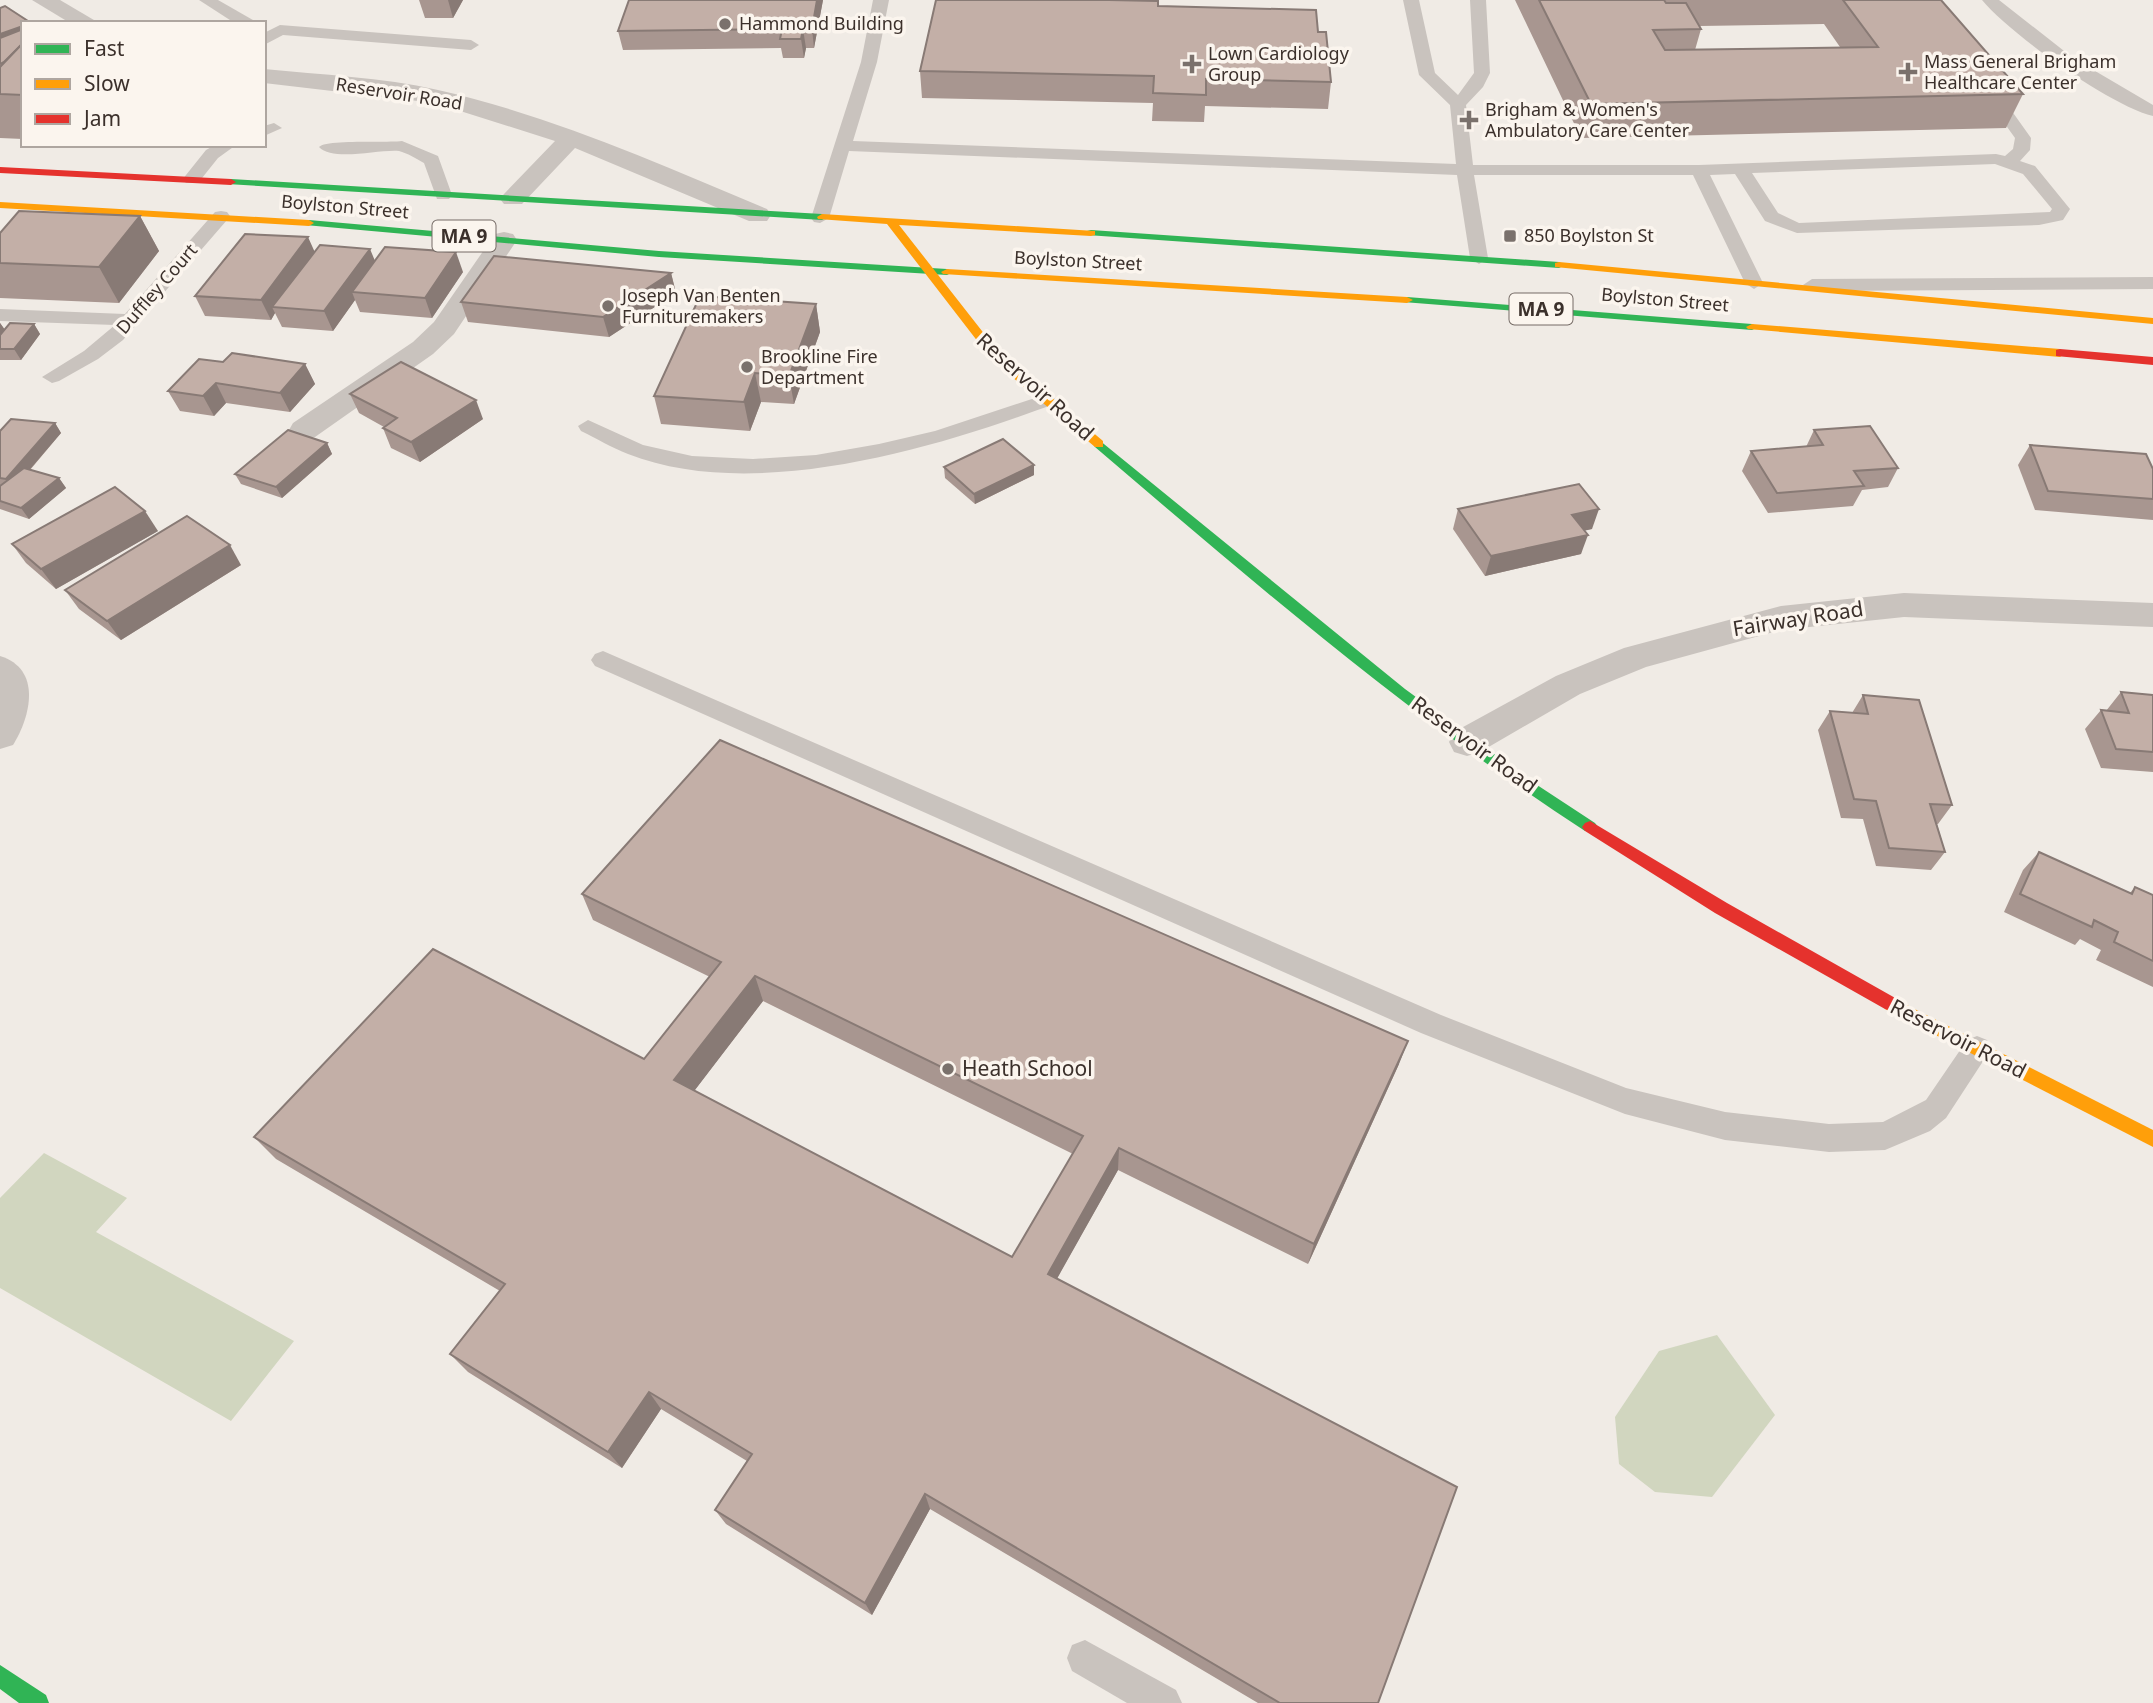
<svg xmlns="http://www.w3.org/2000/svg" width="2153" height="1703" viewBox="0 0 2153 1703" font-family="'Noto Sans',sans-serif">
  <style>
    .green { fill: #d1d6bf }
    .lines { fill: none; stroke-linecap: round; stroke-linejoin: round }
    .lane { fill: #c9c3be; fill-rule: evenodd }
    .street { fill: #c9c3be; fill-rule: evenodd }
    .fast { fill: #30b455; fill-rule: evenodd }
    .slow { fill: #ff9f0a; fill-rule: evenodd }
    .jam { fill: #e5322d; fill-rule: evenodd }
    .wall { fill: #a89690; fill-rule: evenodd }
    .shaded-wall { fill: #887a75 }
    .building { fill: #c3afa7; stroke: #887a75; stroke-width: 2; fill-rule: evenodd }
    .poi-dot { fill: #7a716c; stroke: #fbf5ee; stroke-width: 2.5 }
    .labels { text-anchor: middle; stroke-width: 7; stroke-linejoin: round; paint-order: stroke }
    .far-poi-label { font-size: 18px; fill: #3b302b; stroke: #fbf5ee; text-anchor: start }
    .far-street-label { font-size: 18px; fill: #3b302b; stroke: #fbf5ee }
    .shield { fill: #fbf5ee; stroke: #756b66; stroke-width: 2 }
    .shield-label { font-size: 19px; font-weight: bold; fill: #3b302b }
    .street-label { font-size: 21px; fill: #3b302b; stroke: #fbf5ee }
    .poi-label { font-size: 21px; fill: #3b302b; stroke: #fbf5ee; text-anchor: start }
  </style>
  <rect width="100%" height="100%" fill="#f0ebe5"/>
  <g class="green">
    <polygon points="44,1153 127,1198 96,1232 294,1341 231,1421 0,1288 0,1198"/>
    <polygon points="1717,1335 1775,1415 1712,1497 1655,1492 1619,1464 1615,1417 1659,1351"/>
  </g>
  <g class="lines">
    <g class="lane">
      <polygon points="199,0 218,0 258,23 233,22"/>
      <path d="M873,0H889L877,62L853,141L1456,164L1450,105L1419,75L1403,0H1419L1435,73L1458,95L1474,73L1470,0H1486L1490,73L1483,87L1466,105L1473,165H1699L1996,154L2005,156L2013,149L2015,138L1980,89L1988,84L1994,86L2031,138L2030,150L2020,161L2035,166L2070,209L2063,220L2039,225L1797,233L1765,221L1735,174L1710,175L1763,283L1754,289L1745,283L1693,175H1474L1488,258L1479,264L1470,258L1457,175L849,151L829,218L820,223L814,222L811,218L861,62ZM1995,164L2023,174L2052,209L2050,212L1799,223L1778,213L1752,173Z"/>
      <path d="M1982,0H1999L2073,58L2153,105V116C2111,106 2010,34 1982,0Z"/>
      <polygon points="280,25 471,40 479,45 471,50 283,35 264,45 264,33"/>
      <polygon points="274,123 282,128 264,136 264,126"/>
      <path d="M402,141L438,156L452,195L449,199H437L424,163C417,159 407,153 399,151C380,149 333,162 319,147C326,139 386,143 402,141Z"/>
      <polygon points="215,145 236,145 218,158 198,183 186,183 183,179 186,175 206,150"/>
      <polygon points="221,211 227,212 230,216 227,220 123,340 98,359 59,381 52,383 42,377 84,351 115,325 0,321 0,309 125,314 215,212"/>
      <polygon points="2153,277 2153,289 1812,291 1803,285 1812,279"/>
      <path d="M1047,394L1057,400L1054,404C934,449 753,503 628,454C612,448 596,438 581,431L578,426L588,420L643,445L692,456L753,459L816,455L879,444L935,431Z"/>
      <polygon points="603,651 1441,1015 1626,1088 1725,1112 1829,1124 1883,1122 1926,1100 1967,1040 1977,1036 1987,1040 1991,1049 1946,1118 1930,1131 1885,1150 1829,1152 1725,1140 1625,1114 1421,1033 595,666 591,660 595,654"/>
      <polygon points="1085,1640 1176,1690 1182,1703 1127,1703 1072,1671 1067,1658 1072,1645"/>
    </g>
    <g class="street">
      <polygon points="32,0 60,0 99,23 70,23"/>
      <path d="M264,69C322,75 381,77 438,90C552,116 660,164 767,209L771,215L767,221H749L575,148L522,204H504L500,199L504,194L555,141L435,103L264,83Z"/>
      <polygon points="504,232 513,234 517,240 454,334 433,354 315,437 304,440 293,437 289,430 293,423 413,342 434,322 495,234"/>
      <polygon points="1904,593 2153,603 2153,627 1904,617 1781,630 1646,667 1580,694 1480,752 1467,756 1454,752 1449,742 1454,732 1556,676 1624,648 1781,606"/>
      <path d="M0,656C42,669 31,716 13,745L0,749Z"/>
    </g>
    <g class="fast">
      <polygon points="231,179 822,214 827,217 822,220 227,184 227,180"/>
      <polygon points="309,220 659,251 947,269 953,272 947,275 659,257 305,225 304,223"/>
      <polygon points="1091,230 1559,262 1565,265 1559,268 1087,235 1087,231"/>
      <polygon points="1407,297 1752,324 1758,327 1752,330 1403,302 1403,298"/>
      <path d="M1099,440L1405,689L1531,781L1595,823L1598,827L1595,831H1585C1410,717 1253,582 1095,447L1093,444Z"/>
      <polygon points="0,1665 46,1695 49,1703 19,1703 0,1689"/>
    </g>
    <g class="slow">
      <polygon points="0,202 309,220 314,223 309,226 0,208"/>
      <polygon points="822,214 1095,231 1095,235 1091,236 899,225 1000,354 1103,441 1103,447 1095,447 992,360 887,224 818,219 817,217"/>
      <polygon points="1559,262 2153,318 2153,324 1555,267 1555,263"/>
      <polygon points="947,269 1407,297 1413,300 1407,303 943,274 941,272"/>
      <polygon points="1752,324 2060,349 2066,353 2060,357 1748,329 1746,327"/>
      <polygon points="1891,997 2153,1130 2153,1147 1885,1009 1883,1004 1885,999"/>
    </g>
    <g class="jam">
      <polygon points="0,167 231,179 236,182 231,185 0,173"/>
      <polygon points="2060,349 2153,357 2153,365 2056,356 2056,350"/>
      <polygon points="1590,821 1727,903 1897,999 1899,1004 1897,1009 1891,1011 1885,1009 1715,913 1585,831 1582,827 1585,823"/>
    </g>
  </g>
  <g class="wall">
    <polygon points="419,0 463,0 453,18 425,18"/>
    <polygon points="823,0 814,48 806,48 804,58 783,58 781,48 623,50 618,31"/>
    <path d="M1515,0H1941L2023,94L2006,128L1581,138ZM1824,24L1840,47L1695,50L1701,29L1700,26Z"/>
    <polygon points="1158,6 1318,32 1331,82 1328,109 1205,106 1204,122 1152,121 1153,103 922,98 920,71"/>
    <polygon points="0,8 23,23 23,139 0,138"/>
    <polygon points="140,216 159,251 119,303 0,298 0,233"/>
    <polygon points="315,252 375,261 463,272 432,318 360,312 355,300 333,331 282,327 275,313 271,320 205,316 195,296"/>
    <polygon points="671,273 676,293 609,337 468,322 461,302"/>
    <polygon points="816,304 820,332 794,404 761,402 750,431 661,424 654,396"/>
    <polygon points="0,323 5,330 34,324 40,334 21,360 0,360"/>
    <polygon points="223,362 305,364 315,384 290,412 226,403 214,416 180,411 168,391"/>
    <polygon points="350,394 483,419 420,462 391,448 383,428 384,427 359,413"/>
    <polygon points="55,423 61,433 30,470 59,478 66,488 29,519 0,509 0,431"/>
    <polygon points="1814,430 1898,468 1888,487 1862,490 1853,506 1768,513 1742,471 1751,451 1806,447"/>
    <polygon points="327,443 332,454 282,498 241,484 235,474"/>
    <polygon points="2030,445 2153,469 2153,520 2035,510 2018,465"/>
    <polygon points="944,467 1034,475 975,504 945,478"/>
    <polygon points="1458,509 1592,529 1584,530 1581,554 1485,576 1453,529"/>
    <polygon points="158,531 56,589 26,563 12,544"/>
    <polygon points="241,565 121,640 79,609 65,590"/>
    <polygon points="2121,692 2153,695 2153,772 2101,768 2085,729 2101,710 2106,711"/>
    <polygon points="1863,695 1952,805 1938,824 1937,824 1945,852 1931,870 1876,866 1863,819 1841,818 1818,730 1830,711 1852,713"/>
    <polygon points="2039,852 2130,893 2135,887 2153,895 2153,987 2096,960 2101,950 2080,939 2075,945 2004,912 2023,870"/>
    <path d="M582,894L1399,1064L1308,1264L1118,1170L1057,1278L1378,1703H1258L930,1509L872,1615L726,1524L715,1510L747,1461L661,1409L622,1468L468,1372L450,1354L500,1291L276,1159L254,1137L644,1059L710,977L593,920ZM763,1001L1073,1154L1012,1257L694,1091Z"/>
  </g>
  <g class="shaded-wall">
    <polygon points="448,0 463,0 453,18"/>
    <polygon points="817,0 823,0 814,48 812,29"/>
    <polygon points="23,26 23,48 0,57 0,34"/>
    <polygon points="803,29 806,48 804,58 801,39"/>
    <polygon points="140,216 159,251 119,303 99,267"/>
    <polygon points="308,237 317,257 272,307 275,313 271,320 261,300"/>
    <polygon points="370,249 378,268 352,292 355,300 333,331 324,311"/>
    <polygon points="456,252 463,272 432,318 425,298"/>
    <polygon points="671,273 676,293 609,337 603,317"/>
    <polygon points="816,304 820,332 794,404 789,376"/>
    <polygon points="0,323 5,330 0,336"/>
    <polygon points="34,324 40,334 21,360 14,349"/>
    <polygon points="305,364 315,384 290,412 280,393"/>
    <polygon points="755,373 761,402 750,431 744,402"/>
    <polygon points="216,383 226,403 214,416 203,396"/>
    <polygon points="476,400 483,419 420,462 411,442"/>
    <polygon points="55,423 61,433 13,489 6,479"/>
    <polygon points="327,443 332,454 282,498 276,487"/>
    <polygon points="1034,465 1034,475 975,504 974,494"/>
    <polygon points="59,478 66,488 29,519 21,508"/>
    <polygon points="1599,509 1592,529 1566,535 1572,515"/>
    <polygon points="145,511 158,531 56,589 41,569"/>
    <polygon points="1588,535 1581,554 1485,576 1491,556"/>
    <polygon points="230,545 241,565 121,640 107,621"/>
    <polygon points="755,976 763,1001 685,1103 674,1080"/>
    <polygon points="1408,1041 1399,1064 1308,1264 1314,1244"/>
    <polygon points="1119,1148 1118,1170 1049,1293 1048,1274"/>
    <polygon points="649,1392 661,1409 622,1468 608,1452"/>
    <polygon points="925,1494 930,1509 872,1615 865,1603"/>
  </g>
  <g class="building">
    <polygon points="629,0 817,0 812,29 803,29 801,39 780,39 782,29 618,31"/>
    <polygon points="936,0 1109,0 1158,1 1158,6 1316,10 1318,32 1326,32 1331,82 1206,79 1206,95 1153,93 1154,76 920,71"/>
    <polygon points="1539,0 1664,0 1666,3 1686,3 1701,29 1653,30 1665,50 1878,47 1843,0 1941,0 2023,94 1591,104"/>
    <polygon points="5,6 31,23 23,23 23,26 0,34 0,8"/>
    <polygon points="23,29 23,43 4,62 0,64 0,38"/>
    <polygon points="23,43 23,95 0,94 0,67"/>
    <polygon points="19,211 140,216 99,267 0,263 0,233"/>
    <polygon points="245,234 308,237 261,300 195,296"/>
    <polygon points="320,245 370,249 324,311 272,307"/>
    <polygon points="385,247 456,252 425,298 352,292"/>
    <polygon points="494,256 671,273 603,317 461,302"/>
    <polygon points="700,296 816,304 789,376 755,373 744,402 654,396"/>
    <polygon points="10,323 34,324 14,349 0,349 0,335"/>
    <polygon points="232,353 305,364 280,393 216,383 203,396 168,391 199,359 223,362"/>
    <polygon points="401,362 476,400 411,442 383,428 397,418 350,394"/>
    <polygon points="11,419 55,423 6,479 0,478 0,431"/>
    <polygon points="1870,426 1898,468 1854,471 1864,486 1777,493 1751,451 1823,445 1814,430"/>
    <polygon points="288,430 327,443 276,487 235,474"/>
    <polygon points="1003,439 1034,465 974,494 944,467"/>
    <polygon points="2030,445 2146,454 2153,469 2153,499 2048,491"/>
    <polygon points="24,468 59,478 21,508 0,501 0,486"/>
    <polygon points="1579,484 1599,509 1572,515 1588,535 1491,556 1458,509"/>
    <polygon points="115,487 145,511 41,569 12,544"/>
    <polygon points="187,516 230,545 107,621 65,590"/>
    <polygon points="2121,692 2153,695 2153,752 2116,749 2101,710 2129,713"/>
    <polygon points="1863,695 1919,700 1952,805 1930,804 1945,852 1889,848 1876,801 1854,799 1830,711 1868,714"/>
    <path d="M720,740L1408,1041L1314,1244L1119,1148L1048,1274L1457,1487L1378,1703H1280L925,1494L865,1603L715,1510L752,1454L649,1392L608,1452L450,1354L505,1284L254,1137L433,949L644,1059L721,962L582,894ZM755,976L1083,1136L1012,1257L674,1080Z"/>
    <polygon points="2039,852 2132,894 2135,887 2153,895 2153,961 2114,942 2118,932 2094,920 2092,927 2020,894"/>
  </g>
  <g class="poi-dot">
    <circle cx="725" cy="24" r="7"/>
    <path d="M1188.5 53.5h7v7h7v7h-7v7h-7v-7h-7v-7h7z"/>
    <path d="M1904.5 61.5h7v7h7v7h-7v7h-7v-7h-7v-7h7z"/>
    <path d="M1465.5 109.5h7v7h7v7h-7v7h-7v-7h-7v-7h7z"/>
    <rect x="1503" y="229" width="14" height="14" rx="3.5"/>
    <circle cx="608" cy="306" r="7"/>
    <circle cx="747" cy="367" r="7"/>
    <circle cx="948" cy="1069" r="7"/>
  </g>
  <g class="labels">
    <g class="far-poi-label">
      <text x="739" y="30">Hammond Building</text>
      <text x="1208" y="60">Lown Cardiology<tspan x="1208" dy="21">Group</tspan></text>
      <text x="1924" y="68">Mass General Brigham<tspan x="1924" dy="21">Healthcare Center</tspan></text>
      <text x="1485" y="116">Brigham &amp; Women's<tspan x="1485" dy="21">Ambulatory Care Center</tspan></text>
      <text x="1524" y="242">850 Boylston St</text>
      <text x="622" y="302">Joseph Van Benten<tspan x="622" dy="21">Furnituremakers</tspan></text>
      <text x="761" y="363">Brookline Fire<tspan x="761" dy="21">Department</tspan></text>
    </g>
    <g class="far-street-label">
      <text transform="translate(399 94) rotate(9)" y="6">Reservoir Road</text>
      <text transform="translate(345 207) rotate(5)" y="6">Boylston Street</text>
      <text transform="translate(1078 261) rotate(3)" y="6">Boylston Street</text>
      <text transform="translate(157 289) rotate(-49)" y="6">Duffley Court</text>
      <text transform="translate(1665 300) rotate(5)" y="6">Boylston Street</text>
    </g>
    <g class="shield">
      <rect x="432.5" y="220.5" width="63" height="31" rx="5"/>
      <rect x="1509.5" y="293.5" width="63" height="31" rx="5"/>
    </g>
    <g class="shield-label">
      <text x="464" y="243">MA 9</text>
      <text x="1541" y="316">MA 9</text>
    </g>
    <g class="street-label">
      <text transform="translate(1035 387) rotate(42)" y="7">Reservoir Road</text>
      <text transform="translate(1798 619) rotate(-9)" y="7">Fairway Road</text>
      <text transform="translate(1474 745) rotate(36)" y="7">Reservoir Road</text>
      <text transform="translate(1958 1039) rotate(27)" y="7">Reservoir Road</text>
    </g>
    <g class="poi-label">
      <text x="962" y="1076">Heath School</text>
    </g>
  </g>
  <rect x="21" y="21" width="245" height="126" fill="#fbf5ee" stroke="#aea6a0" stroke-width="2"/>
  <rect x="35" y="44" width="35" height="10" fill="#30b455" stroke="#aea6a0" stroke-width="2"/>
  <text x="84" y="56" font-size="21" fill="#3b302b">Fast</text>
  <rect x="35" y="79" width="35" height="10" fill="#ff9f0a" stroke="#aea6a0" stroke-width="2"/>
  <text x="84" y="91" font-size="21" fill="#3b302b">Slow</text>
  <rect x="35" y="114" width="35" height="10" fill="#e5322d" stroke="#aea6a0" stroke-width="2"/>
  <text x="84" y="126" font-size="21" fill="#3b302b">Jam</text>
</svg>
